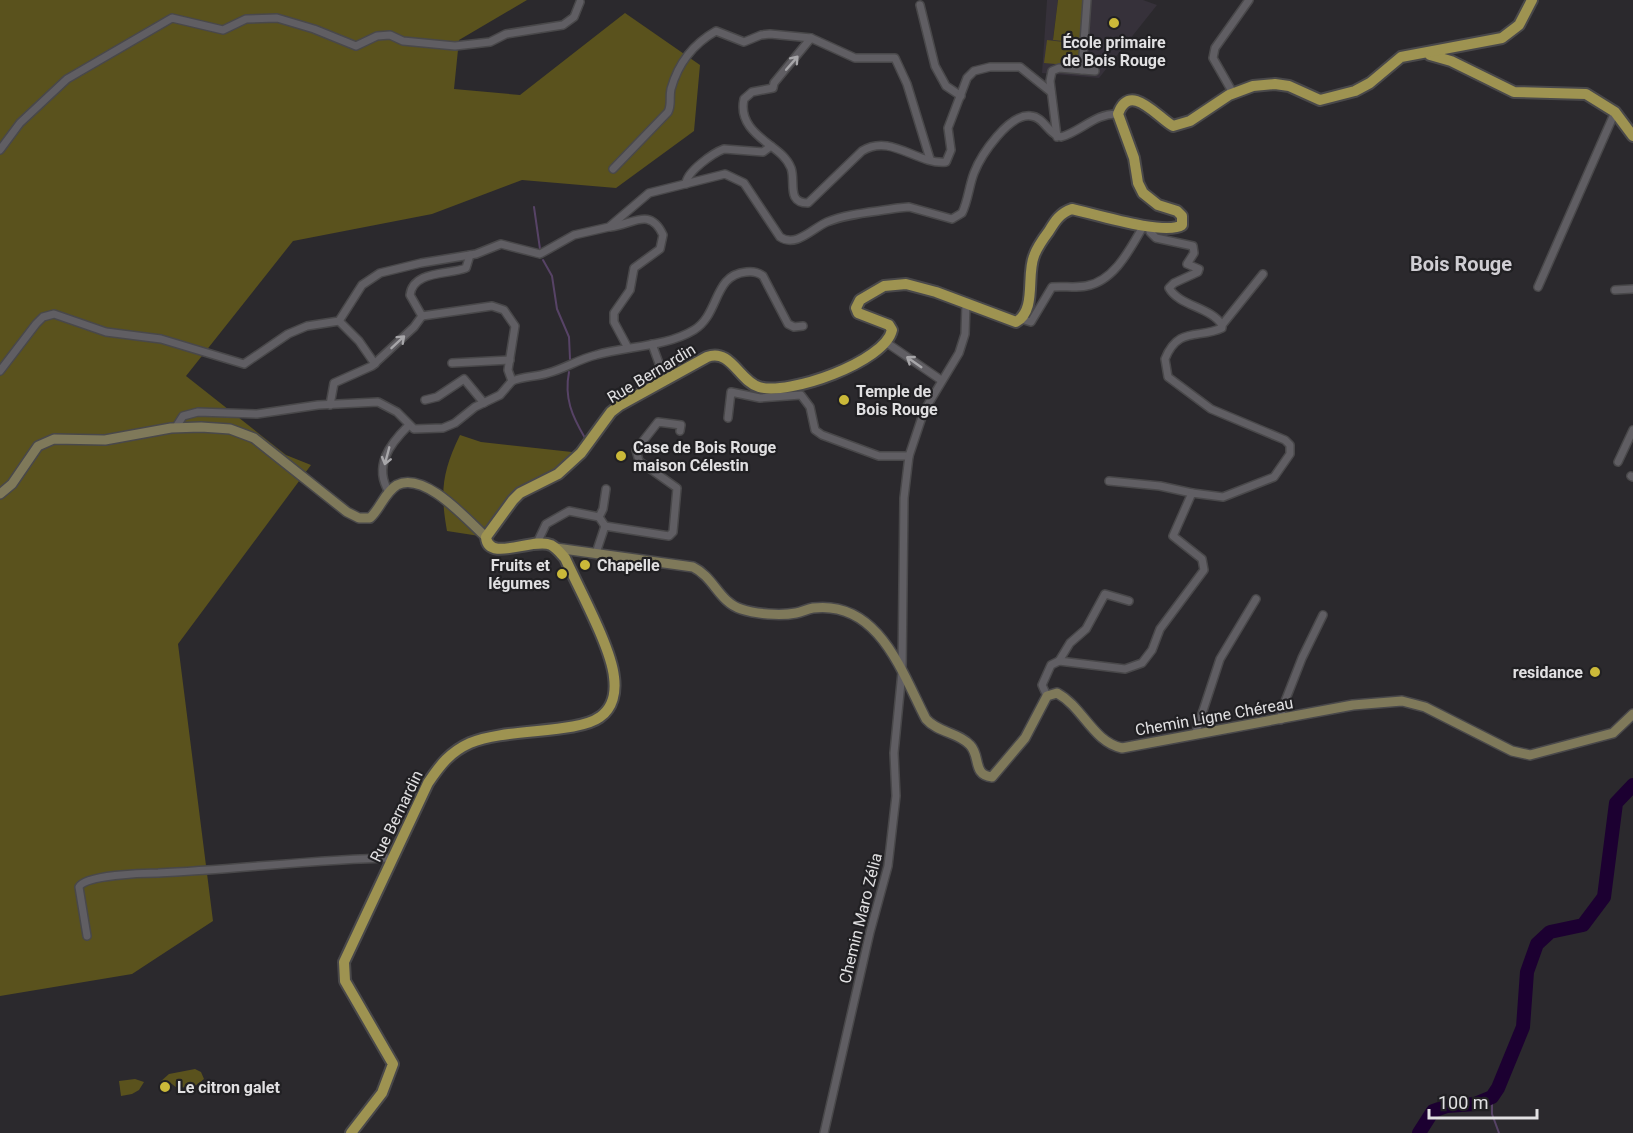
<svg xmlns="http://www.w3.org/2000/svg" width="1633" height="1133" viewBox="0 0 1633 1133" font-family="Roboto,sans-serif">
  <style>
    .built { fill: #36313a }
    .green { fill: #5a521d }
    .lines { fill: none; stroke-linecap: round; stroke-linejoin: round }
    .stream { stroke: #574366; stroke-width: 2 }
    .river { stroke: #1c0031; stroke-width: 14 }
    .street-casing { stroke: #49484a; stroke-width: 10 }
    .secondary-casing { stroke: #49484a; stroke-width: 12 }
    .primary-casing { stroke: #49484a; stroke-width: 14 }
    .street { stroke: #605e63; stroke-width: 7 }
    .secondary { stroke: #7f795a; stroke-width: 9 }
    .primary { stroke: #9e9351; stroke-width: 10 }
    .oneway { stroke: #a7a6a9 }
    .poi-dot { fill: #cbb939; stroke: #212023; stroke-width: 2 }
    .labels { text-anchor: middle; stroke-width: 4.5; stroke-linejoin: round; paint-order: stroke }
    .poi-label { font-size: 16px; font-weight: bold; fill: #e1e0e2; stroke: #212023; text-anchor: start }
    .street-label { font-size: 16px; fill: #e1e0e2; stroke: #212023 }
    .quarter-label { font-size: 20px; font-weight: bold; fill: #d0ced3; stroke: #212023 }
  </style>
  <rect width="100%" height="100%" fill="#2b292d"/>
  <polygon class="built" points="1047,0 1058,0 1053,39 1086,0 1143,0 1157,5 1099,78 1042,73"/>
  <g class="green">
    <polygon points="0,0 527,0 459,40 454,89 520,95 625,13 700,65 694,131 616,188 522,180 432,214 293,241 186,376 286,455 311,465 178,644 213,921 132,974 0,996"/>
    <polygon points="1058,0 1086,0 1081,43 1053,40"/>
    <polygon points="1047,40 1081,44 1078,66 1044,63"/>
    <path d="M460,435L481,442L581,453L520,493L486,537L447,531C440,492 442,472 460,435Z"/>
    <polygon points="195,1069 201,1072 204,1079 195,1086 177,1088 168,1081 160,1082 169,1074"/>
    <polygon points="135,1079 144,1082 139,1090 132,1094 121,1096 119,1081"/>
  </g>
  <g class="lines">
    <g class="stream">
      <polyline points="534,207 540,249"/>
      <polyline points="543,260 552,276 557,309 569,337 570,359"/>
      <path d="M569,372C564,398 572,416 585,438"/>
      <polyline points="560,478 580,460"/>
      <polyline points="1492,1097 1492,1114 1499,1133"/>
    </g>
    <polyline class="river" points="1419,1133 1433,1111 1447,1106 1475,1104 1492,1097 1498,1088 1523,1027 1527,972 1537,944 1550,932 1583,925 1604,897 1616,803 1633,785"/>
    <defs>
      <g id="street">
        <polyline points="920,5 935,66 946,86 961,96"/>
        <polyline points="1082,70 1087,0"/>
        <polyline points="1233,93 1213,58 1215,48 1249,0"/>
        <polyline points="1057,137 1050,81 1052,71 1059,68 1095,71"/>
        <path d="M771,146C755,134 739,121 744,99L752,92L773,88L774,83L811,38"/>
        <polyline points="0,150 20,123 67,79 172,18 223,30 246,19 277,18 314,29 356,46 377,36 390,35 403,41 455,46 490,42 506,34 563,25 574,17 580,2"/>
        <path d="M613,169L668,112C672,104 669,98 671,89C678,64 693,44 716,31L744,42L761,35L770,34L811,38L855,58H895L907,84L930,159"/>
        <path d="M686,184C686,172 713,153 724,149L763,152L771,146C779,152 787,158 791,168C796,182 786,203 808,203L862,151C891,133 917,165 946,162L951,150L948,128L967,78L974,71L990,67H1020L1051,92"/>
        <path d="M610,227C632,225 650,206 663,235L660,249L634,268L630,290L614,313V322L628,348"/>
        <polyline points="1538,287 1615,112"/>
        <polyline points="1615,290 1633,289"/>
        <path d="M1021,319L1031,322L1052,287C1064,286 1075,288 1086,286C1115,281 1131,247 1144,225"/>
        <polyline points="339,321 359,341 375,364"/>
        <polyline points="1222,325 1263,274"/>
        <polyline points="887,343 941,380"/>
        <polyline points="652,344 665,380"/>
        <polyline points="452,363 510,360"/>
        <path d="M0,371L36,324L43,317L54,314L106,332L161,339L244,364L288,334L307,326L339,321L362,285L380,273L421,263L476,254L501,244L540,254L574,235L609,227L649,193L725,174L744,183L780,237C796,248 813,228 827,222C849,213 875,212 898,208L909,207L952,219L962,213C968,201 969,186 974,173C981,155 1009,113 1031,116C1044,117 1048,134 1061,137C1082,131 1095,113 1118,114"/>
        <path d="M512,381C524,376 536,377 548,373C564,369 579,359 596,355C627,346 666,347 694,330C720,314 713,275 746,272C753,271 758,272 763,276L788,324L794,327L803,326"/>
        <polyline points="425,400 437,397 464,379 484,403"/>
        <polyline points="330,405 334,383 372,366 414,327 422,316"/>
        <polyline points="728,418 731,392 760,398 801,395 810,407 815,430 822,435 879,456 909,456"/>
        <path d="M176,427L183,416L198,412L257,414L318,405L378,402L397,412L414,429L443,428L455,423L475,407L500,395L512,381L508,370L515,326L504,310L492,306L422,316L410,295C413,270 449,275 466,268L470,255"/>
        <polyline points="1618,462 1633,430"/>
        <polyline points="1631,476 1633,477"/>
        <polyline points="1109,481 1160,486 1192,493"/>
        <path d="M389,492C373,466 390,444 408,426"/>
        <polyline points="599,517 603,509 606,489"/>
        <polyline points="537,543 546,524 569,511 599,517 605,526"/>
        <polyline points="596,553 605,526 669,536 673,532 677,488 639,461 636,450 658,422 681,425 680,431"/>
        <polyline points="1059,661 1070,643 1086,629 1105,594 1129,601"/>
        <path d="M1047,696L1042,685L1051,665L1059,661L1125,669L1142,663L1152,650L1160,629L1204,570L1202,559L1173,536L1192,493L1223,497L1274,477L1290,454V445L1285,440L1211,409L1168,377L1165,359C1178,326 1199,339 1222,328V325C1211,307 1179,306 1169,288L1174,283L1198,272L1199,269L1187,264L1194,253L1193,246L1156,238L1150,232V226"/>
        <polyline points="1281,720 1282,709 1302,658 1323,615"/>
        <polyline points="1195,735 1220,659 1256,599"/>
        <path d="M87,936L79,887C85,875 143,873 158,873C236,870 314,859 392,858"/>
        <polyline points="824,1133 870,932 888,866 896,796 894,753 902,672 904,498 909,456 924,411 959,353 965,334 966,304"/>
      </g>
      <g id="secondary">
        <path d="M0,494L12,484L38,446L54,439L105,440L171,428L201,427L230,429L254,438L347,512L359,518H370C380,509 385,492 397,485C425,471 467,520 486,537"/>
        <path d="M556,548L693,567C714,577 719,602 741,609C756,614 780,616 796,613C802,612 807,609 813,608C879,600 902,673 926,719C938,733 958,732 970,745C981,756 972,775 992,777L1025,738L1047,696L1057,693C1083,707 1093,742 1122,748L1353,705L1402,701L1425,707L1512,751L1530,755L1613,733L1633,714"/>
      </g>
      <g id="primary">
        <polyline points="1430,55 1451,61 1514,92 1586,94 1615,112 1633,136"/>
        <path d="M351,1133L382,1093L393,1064L345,981L344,962L428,783C440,765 450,752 470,743C505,728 577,734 600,717C613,708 616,692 614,677C611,647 579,589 565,558C561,554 557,548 551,545C533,537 488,563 486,537L513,500L520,493L558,474L581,453L611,412L620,405L707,357C731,348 739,381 759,387C788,396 885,362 892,330L889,325L858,313L856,308L860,300L884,286L906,284L936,292L1016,322C1037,310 1026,276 1034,256C1037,247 1043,239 1049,231C1055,221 1060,213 1072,209C1095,214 1165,236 1182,225V216L1177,211L1158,205L1143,193L1138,183L1134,158L1118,114C1130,81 1157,117 1173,126L1190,121L1229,95L1253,86L1275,84L1289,86L1320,100L1355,91L1370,83L1401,57L1502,38L1519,25L1532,0"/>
      </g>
    </defs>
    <use href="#street" class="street-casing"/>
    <use href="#secondary" class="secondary-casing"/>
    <use href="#primary" class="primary-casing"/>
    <use href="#street" class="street"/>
    <use href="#secondary" class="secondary"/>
    <use href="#primary" class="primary"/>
  </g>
  <defs><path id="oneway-shaft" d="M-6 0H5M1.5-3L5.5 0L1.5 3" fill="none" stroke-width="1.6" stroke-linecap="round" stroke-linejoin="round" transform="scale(1.5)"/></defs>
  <g class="oneway">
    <use href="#oneway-shaft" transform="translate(792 63) rotate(-49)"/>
    <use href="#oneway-shaft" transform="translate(398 342) rotate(-43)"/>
    <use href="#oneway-shaft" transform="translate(914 362) rotate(-145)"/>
    <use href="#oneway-shaft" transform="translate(387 456) rotate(105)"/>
  </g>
  <g class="poi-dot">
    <circle cx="1114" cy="23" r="6"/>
    <circle cx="844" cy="400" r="6"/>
    <circle cx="621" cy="456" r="6"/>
    <circle cx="585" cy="565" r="6"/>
    <circle cx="562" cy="574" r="6"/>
    <circle cx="1595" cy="672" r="6"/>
    <circle cx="165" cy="1087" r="6"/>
  </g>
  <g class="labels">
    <g class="poi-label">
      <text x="1114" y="48" text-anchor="middle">École primaire<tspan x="1114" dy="18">de Bois Rouge</tspan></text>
      <text x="856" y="397">Temple de<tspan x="856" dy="18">Bois Rouge</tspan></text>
      <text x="633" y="453">Case de Bois Rouge<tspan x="633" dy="18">maison Célestin</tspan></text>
      <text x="550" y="571" text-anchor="end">Fruits et<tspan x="550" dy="18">légumes</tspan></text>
      <text x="597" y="571">Chapelle</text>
      <text x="1583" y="678" text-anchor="end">residance</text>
      <text x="177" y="1093">Le citron galet</text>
    </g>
    <g class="street-label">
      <text transform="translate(651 373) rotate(-31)" y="6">Rue Bernardin</text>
      <text transform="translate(1214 716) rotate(-10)" y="6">Chemin Ligne Chéreau</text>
      <text transform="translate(396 816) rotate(-64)" y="6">Rue Bernardin</text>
      <text transform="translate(860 918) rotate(-76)" y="6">Chemin Maro Zélia</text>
    </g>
    <g class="quarter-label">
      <text x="1461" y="271">Bois Rouge</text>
    </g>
  </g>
  <path d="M1429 1109v9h108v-9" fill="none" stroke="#e1e0e2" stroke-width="3"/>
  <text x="1438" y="1109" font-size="18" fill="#e1e0e2" stroke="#212023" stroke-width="4.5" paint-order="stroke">100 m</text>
</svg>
